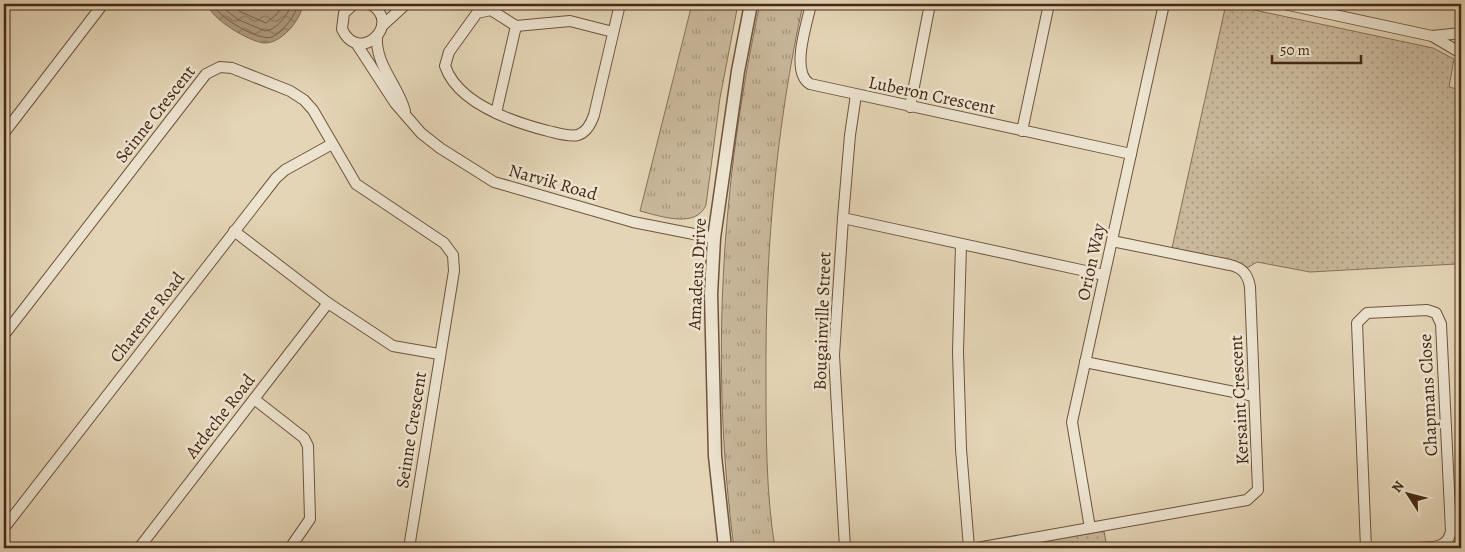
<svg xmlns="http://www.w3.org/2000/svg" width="1465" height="552" viewBox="0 0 1465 552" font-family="Alegreya,serif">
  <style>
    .grass { fill: url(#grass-tufts); stroke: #887058 }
    .park { fill: url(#park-dots); stroke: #887058 }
    .water { fill: url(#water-waves); stroke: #846d55 }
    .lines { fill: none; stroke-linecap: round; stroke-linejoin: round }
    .shore { stroke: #7a624a; stroke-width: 1 }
    .minor-casing { stroke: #6e543d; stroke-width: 12 }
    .tertiary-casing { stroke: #6e543d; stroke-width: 15 }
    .minor { stroke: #ede4d0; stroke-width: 10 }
    .tertiary { stroke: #ede4d0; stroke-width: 12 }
    .labels { text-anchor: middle; stroke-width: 5; stroke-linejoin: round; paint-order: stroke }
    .street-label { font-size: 18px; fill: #462915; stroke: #ede4d0 }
  </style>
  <defs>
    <pattern id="grass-tufts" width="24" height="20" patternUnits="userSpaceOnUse" patternTransform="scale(1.25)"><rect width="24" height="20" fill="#c9b89b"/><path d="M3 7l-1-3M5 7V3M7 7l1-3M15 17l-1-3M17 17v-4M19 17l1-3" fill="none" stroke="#a5967d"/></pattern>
    <pattern id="park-dots" width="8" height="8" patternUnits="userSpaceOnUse" patternTransform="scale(1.25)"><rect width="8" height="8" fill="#c9b89b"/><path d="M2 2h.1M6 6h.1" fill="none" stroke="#a5967d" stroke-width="1.8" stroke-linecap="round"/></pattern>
    <pattern id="water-waves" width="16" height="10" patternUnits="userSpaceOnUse" patternTransform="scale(1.25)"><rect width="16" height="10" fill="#ae9b7f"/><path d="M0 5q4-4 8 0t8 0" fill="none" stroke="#8f7e67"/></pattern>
  </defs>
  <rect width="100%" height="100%" fill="#e4d5b6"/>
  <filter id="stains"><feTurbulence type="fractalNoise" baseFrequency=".004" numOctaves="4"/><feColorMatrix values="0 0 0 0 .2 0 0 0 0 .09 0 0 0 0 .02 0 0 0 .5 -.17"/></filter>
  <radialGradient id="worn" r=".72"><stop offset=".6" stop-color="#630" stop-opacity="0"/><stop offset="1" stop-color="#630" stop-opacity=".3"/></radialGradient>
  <g class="grass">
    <path d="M692,4H738L720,98L706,205C696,229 660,216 640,211Z"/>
    <path d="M760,4H803C776,127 765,252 766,379C766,435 766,493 775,548H734C710,367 721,182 760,4Z"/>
  </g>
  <g class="park">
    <polygon points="1226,4 1433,48 1454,59 1449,87 1461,90 1461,177 1455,208 1456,264 1310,272 1257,262 1247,268 1236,261 1172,248"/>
    <polygon points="1104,531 1107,548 1042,548 1041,542"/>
  </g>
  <path class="water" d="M208,4H303C301,20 281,44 264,43C250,42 209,18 208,4Z"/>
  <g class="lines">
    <g class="shore">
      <path d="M213,4C216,16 259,42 272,37C283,32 296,15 298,4"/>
      <path d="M219,4L237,19L265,31C277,30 288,14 292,4"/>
      <polyline points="230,4 241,12 266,23 276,15 284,4"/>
    </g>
    <defs>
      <g id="minor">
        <path d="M354,4L344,13L342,29C359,66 404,23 370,4"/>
        <path d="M811,4C807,24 790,72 810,84L1131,154"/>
        <polyline points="1284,4 1432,36 1461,53"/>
        <polyline points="382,26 406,4"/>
        <path d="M613,32L570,21L516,26L491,10L477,13L449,52L445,66C458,104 513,122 548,131C557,133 568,137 578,135C587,132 591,124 594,115L620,4"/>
        <path d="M377,36C375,65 398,85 405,111"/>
        <polyline points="1432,36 1461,33"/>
        <polyline points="356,43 395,103 421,133 440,148 494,182 633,222 714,238"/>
        <polyline points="910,107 930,4"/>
        <polyline points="496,113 516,26"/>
        <polyline points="1022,131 1049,4"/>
        <polyline points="4,133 103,4"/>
        <polyline points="843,218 1104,275"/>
        <polyline points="234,231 328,303 393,346 439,354"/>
        <polyline points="961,244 958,352 961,449 969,548"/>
        <polyline points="4,335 206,74 220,67 232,68 290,91 304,100 313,110 356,184 444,243 453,255 454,271 409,548"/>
        <polyline points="1085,362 1254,396"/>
        <polyline points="254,399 304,438 308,446 310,519 290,548"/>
        <polyline points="4,528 276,178 285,170 332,144"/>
        <polyline points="1090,528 1072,422 1164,4"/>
        <polyline points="139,548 328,303"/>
        <polyline points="845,548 834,355 843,218 850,135 856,95"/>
        <path d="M977,548L1247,500L1258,490L1250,287C1248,275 1243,268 1230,265L1112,241"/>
        <path d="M1366,548L1357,323L1367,313L1427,310L1436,313L1441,324L1451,531C1448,550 1429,547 1414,548"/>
      </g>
      <polyline id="tertiary" points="725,548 715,456 711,294 714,238 738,71 751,4"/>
    </defs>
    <use href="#minor" class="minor-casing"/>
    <use href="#tertiary" class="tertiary-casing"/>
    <use href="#minor" class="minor"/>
    <use href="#tertiary" class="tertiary"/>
  </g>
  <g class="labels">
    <g class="street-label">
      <text transform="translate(932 95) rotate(12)" y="6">Luberon Crescent</text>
      <text transform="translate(155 114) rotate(-52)" y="6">Seinne Crescent</text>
      <text transform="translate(553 182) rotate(16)" y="6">Narvik Road</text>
      <text transform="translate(1091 262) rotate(-78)" y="6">Orion Way</text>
      <text transform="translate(697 274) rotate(-87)" y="6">Amadeus Drive</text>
      <text transform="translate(147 317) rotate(-52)" y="6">Charente Road</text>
      <text transform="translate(822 321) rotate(-88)" y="6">Bougainville Street</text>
      <text transform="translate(1428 395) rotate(-93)" y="6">Chapmans Close</text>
      <text transform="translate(1239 400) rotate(-93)" y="6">Kersaint Crescent</text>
      <text transform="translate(220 416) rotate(-52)" y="6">Ardeche Road</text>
      <text transform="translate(411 430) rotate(-81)" y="6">Seinne Crescent</text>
    </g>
  </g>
  <rect width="1465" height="552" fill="none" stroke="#e4d5b6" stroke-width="20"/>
  <rect x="5" y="5" width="1455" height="542" fill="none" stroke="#462915" stroke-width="2.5"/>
  <rect x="10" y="10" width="1445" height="532" fill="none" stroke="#462915"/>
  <g transform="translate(1408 494) rotate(306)" stroke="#ede4d0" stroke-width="4" paint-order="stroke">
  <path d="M0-4L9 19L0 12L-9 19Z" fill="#462915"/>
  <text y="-8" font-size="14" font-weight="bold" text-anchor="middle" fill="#462915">N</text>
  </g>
  <path d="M1272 55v8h89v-8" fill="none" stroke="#462915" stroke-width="2.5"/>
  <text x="1280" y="55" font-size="15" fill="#462915" stroke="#ede4d0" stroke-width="4" paint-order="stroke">50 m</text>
  <rect width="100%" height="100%" filter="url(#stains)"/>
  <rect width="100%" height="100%" fill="url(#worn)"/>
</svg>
